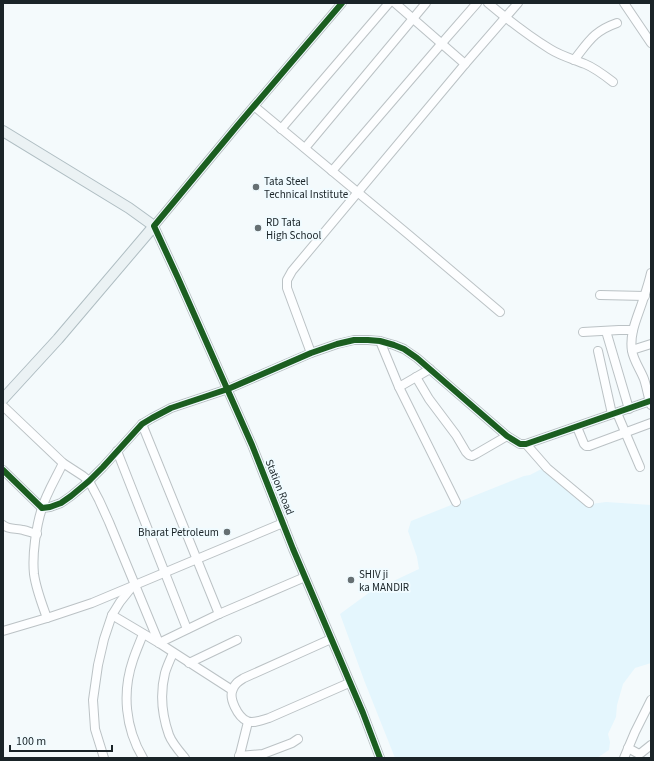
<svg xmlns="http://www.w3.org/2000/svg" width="654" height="761" viewBox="0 0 654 761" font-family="'Source Sans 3',sans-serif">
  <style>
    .built { fill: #e4f6fd }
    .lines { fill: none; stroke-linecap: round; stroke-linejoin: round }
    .minor-casing { stroke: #bbc2c5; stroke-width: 10 }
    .major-casing { stroke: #afbdc2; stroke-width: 12 }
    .minor { stroke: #fdfeff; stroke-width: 8 }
    .major { stroke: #ebf2f4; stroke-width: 10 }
    .cycleway-casing { stroke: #f0fbff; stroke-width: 8 }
    .cycleway { stroke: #1b5e20; stroke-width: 6 }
    .poi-dot { fill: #666f72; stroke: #f0fbff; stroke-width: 1.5 }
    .labels { text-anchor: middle; stroke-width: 4; stroke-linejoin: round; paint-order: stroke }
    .poi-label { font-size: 11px; fill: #1a2428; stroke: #f0fbff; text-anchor: start }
    .street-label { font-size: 11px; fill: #1a2428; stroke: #f0fbff }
  </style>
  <rect width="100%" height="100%" fill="#f4fafc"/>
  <polygon class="built" points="547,466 591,504 606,502 651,505 651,663 635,668 623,684 617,705 616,717 608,734 610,742 609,750 597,758 395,758 364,680 340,614 370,592 419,569 417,557 408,531 411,521 524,476 530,475"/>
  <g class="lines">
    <defs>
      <g id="minor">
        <polyline points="342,3 237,126 154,226 178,278 252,445 293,549 363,713 380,758"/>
        <polyline points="395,3 465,64"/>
        <path d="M488,3C507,19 529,36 550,49C561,56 573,59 585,64C595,68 604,75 613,82"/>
        <polyline points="624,3 651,43"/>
        <path d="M574,60C589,41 594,31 617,23"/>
        <polyline points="254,106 409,235 500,312"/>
        <polyline points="281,129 389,3"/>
        <polyline points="305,148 426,3"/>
        <polyline points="332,171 442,43 477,3"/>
        <path d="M651,273C649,282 646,291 643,300C638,316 629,333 632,351C634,361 640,369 644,379C647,388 648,396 651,405"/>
        <polyline points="600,295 645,296"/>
        <polyline points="606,331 629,409"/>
        <polyline points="583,332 619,330 633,330"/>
        <polyline points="380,341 399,387 456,502"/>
        <polyline points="632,350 651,344"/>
        <polyline points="598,351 612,414"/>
        <polyline points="311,353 287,288 287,280 292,271 465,64 518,3"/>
        <polyline points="416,377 429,399 456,435 466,452 469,455 472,456 476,454 507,436"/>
        <polyline points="399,387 430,369"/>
        <polyline points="3,406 63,463 83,476 89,481 99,500 109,522 159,643 219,614 305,577"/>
        <polyline points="617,413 640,467"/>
        <polyline points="142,424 219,614"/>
        <polyline points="577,427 584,444 586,446 589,446 651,423"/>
        <polyline points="526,444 547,468 589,503"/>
        <polyline points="117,451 187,629"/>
        <polyline points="3,470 42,508 50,507 61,503 71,496 89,481 103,467 142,424 152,418 171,408 228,389 311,353 337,344 354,340 368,340 380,341 394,345 404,349 417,358 507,436 520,444 526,444 650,401"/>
        <path d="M3,525C9,530 16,528 23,530C28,531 32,533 37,534"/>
        <polyline points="112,615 159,643 232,690"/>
        <path d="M47,618C42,604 36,589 34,574C32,555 36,527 42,508C47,492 56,478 63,463"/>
        <polyline points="3,631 47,618 92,603 283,523"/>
        <path d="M143,634C140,642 136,651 133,660C122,692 125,728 143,758"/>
        <path d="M331,639L244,678C239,681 235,683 233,689C228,698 238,717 247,721C253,724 262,720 269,718L349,683"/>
        <path d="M173,653C170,660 167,666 165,673C160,693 162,715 169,735C172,743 179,751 185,758"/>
        <polyline points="189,663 237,640"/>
        <polyline points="628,748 639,754 641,753 651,745"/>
        <polyline points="239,756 263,754 292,743 298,739"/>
        <polyline points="104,758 95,729 93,700 98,665 104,639 112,615 120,602 132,587"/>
        <polyline points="239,758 248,722"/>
        <polyline points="624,758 635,732 651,700"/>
      </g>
      <polyline id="major" points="3,131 129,208 154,226 58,339 3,399"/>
    </defs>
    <use href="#minor" class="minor-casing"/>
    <use href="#major" class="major-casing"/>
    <use href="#minor" class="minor"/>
    <use href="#major" class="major"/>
    <defs>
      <g id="cycleway">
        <polyline points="342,3 237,126 154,226 178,278 252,445 293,549 363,713 380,758"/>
        <polyline points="3,470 42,508 50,507 61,503 71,496 89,481 103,467 142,424 152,418 171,408 228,389 311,353 337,344 354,340 368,340 380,341 394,345 404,349 417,358 507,436 520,444 526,444 650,401"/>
      </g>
    </defs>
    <use href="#cycleway" class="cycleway-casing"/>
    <use href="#cycleway" class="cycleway"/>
  </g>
  <g class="poi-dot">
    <circle cx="256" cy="187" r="4"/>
    <circle cx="258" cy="228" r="4"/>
    <circle cx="227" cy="532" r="4"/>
    <circle cx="351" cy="580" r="4"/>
  </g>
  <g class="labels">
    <g class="poi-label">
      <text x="264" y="185">Tata Steel<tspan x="264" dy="13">Technical Institute</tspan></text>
      <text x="266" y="226">RD Tata<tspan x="266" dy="13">High School</tspan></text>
      <text x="219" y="536" text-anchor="end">Bharat Petroleum</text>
      <text x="359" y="578">SHIV ji<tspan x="359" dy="13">ka MANDIR</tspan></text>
    </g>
    <g class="street-label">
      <text transform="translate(280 487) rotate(68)" y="4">Station Road</text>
    </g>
  </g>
  <rect width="654" height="761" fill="none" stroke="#1a2428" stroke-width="8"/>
  <path d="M10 745v6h102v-6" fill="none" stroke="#1a2428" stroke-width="2"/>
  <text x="16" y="745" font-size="12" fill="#1a2428" stroke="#f0fbff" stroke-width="3" paint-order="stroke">100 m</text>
</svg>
